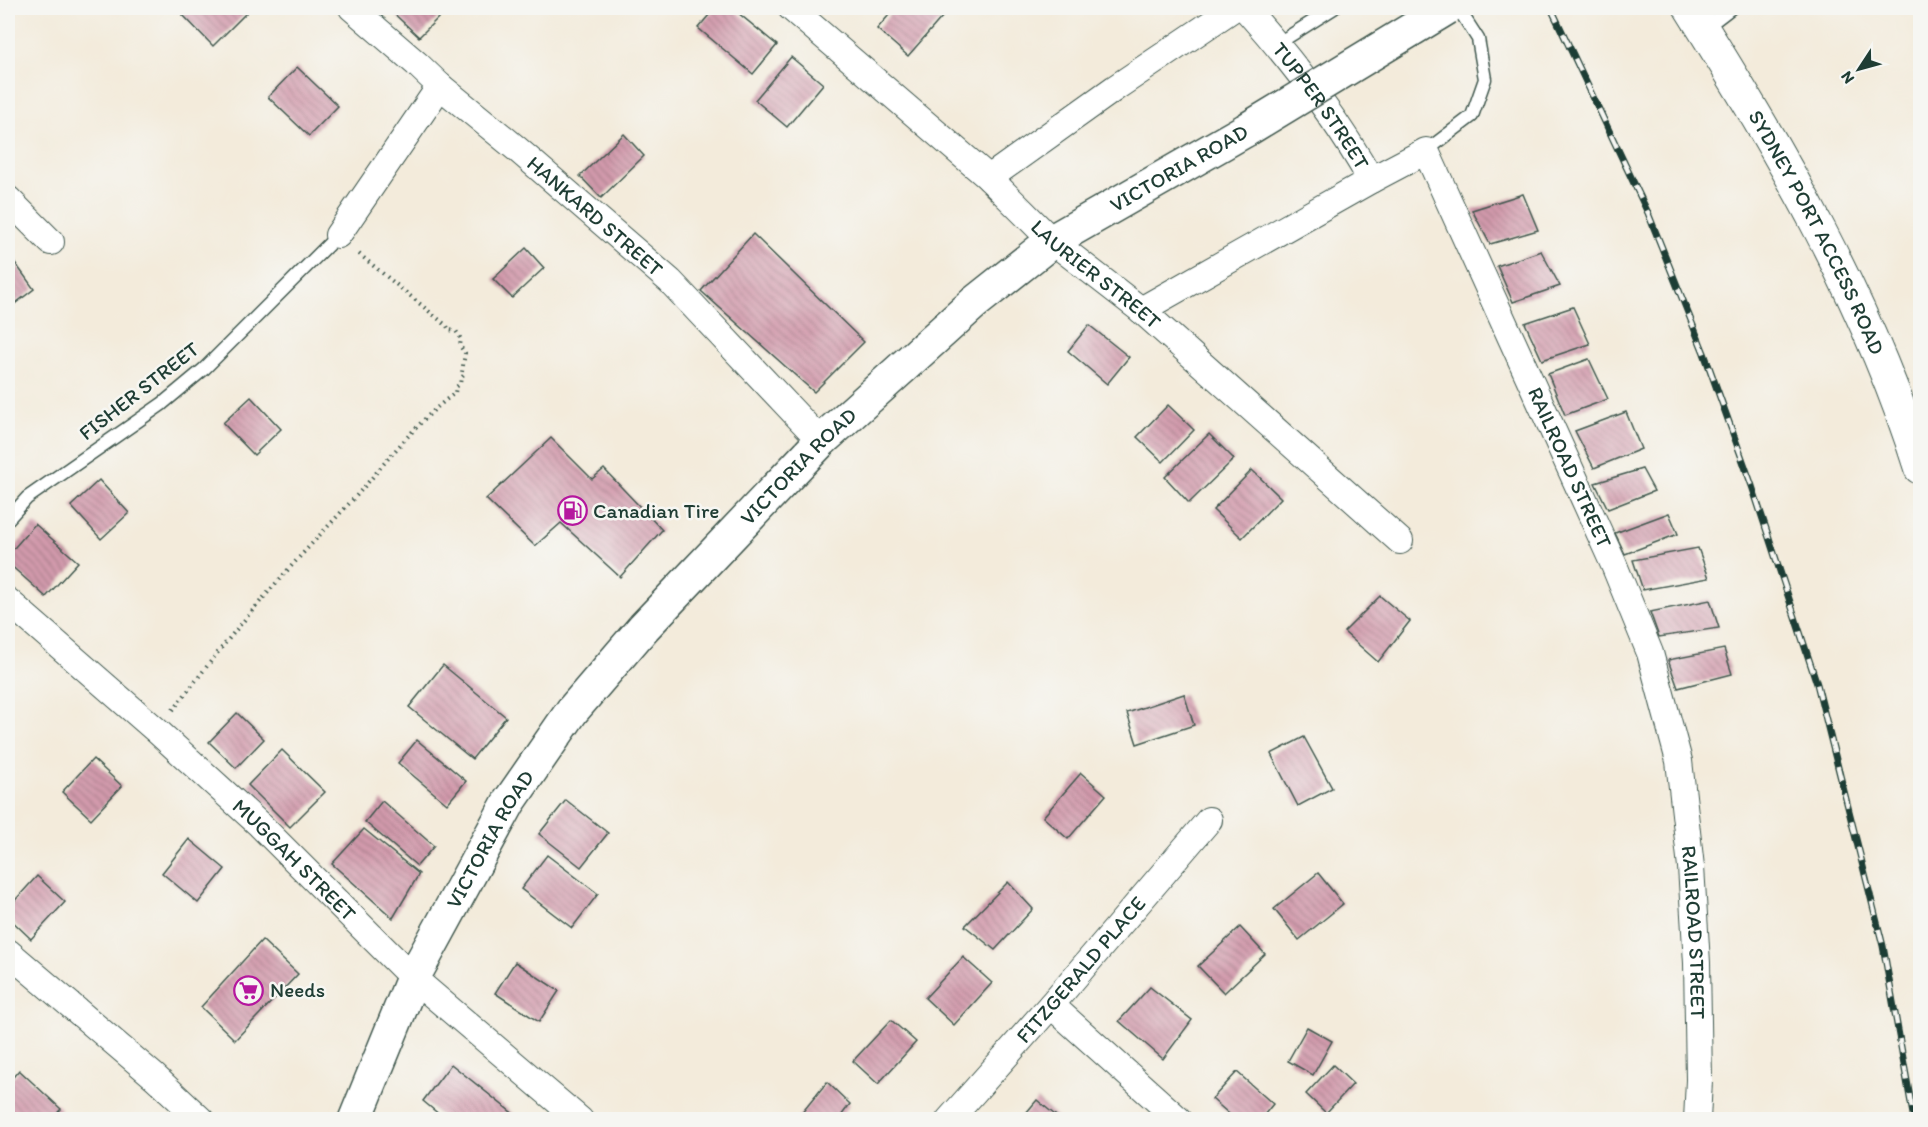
<svg xmlns="http://www.w3.org/2000/svg" width="1928" height="1127" viewBox="0 0 1928 1127" font-family="Itim,sans-serif">
  <style>
    .building { fill: url(#building-back-hatch) }
    .lines { fill: none; stroke-linecap: round; stroke-linejoin: round }
    .service-casing { stroke: #3f574d; stroke-width: 15 }
    .minor-casing { stroke: #3f574d; stroke-width: 28 }
    .tertiary-casing { stroke: #3f574d; stroke-width: 34 }
    .primary-casing { stroke: #3f574d; stroke-width: 36 }
    .path { stroke: #3f574d; stroke-width: 4; stroke-dasharray: 1.5 4.5; stroke-linecap: butt }
    .service { stroke: #fff; stroke-width: 12 }
    .minor { stroke: #fff; stroke-width: 26 }
    .tertiary { stroke: #fff; stroke-width: 32 }
    .primary { stroke: #fff; stroke-width: 33 }
    .rail-casing { stroke: #1f3d34; stroke-width: 7 }
    .rail { stroke: #f6f6f2; stroke-width: 4.5; stroke-dasharray: 14; stroke-linecap: butt }
    .primary-bridge-casing { stroke: #3f574d; stroke-width: 36; stroke-linecap: butt }
    .primary-bridge { stroke: #fff; stroke-width: 33 }
    .labels { text-anchor: middle; stroke-width: 5; stroke-linejoin: round; paint-order: stroke }
    .street-label { font-size: 21px; fill: #1f3d34; stroke: #f6f6f2 }
    .poi-label { font-size: 21px; fill: #1f3d34; stroke: #f6f6f2; text-anchor: start }
  </style>
  <defs>
    <pattern id="building-back-hatch" width="6" height="6" patternUnits="userSpaceOnUse" patternTransform="scale(1.5)"><rect width="6" height="6" fill="#d29aac"/><path d="M-1 5l2 2M0 0l6 6M5-1l2 2" fill="none" stroke="#aa7f8d"/></pattern>
  </defs>
  <rect width="100%" height="100%" fill="#f6f6f2"/>
  <filter id="ink" filterUnits="userSpaceOnUse"><feTurbulence type="fractalNoise" baseFrequency=".0167" numOctaves="2"/><feDisplacementMap in="SourceGraphic" scale="12" xChannelSelector="R" yChannelSelector="G"/><feConvolveMatrix kernelMatrix="1 2 1 2 8 2 1 2 1" color-interpolation-filters="sRGB"/></filter>
  <filter id="wash" filterUnits="userSpaceOnUse"><feTurbulence type="fractalNoise" baseFrequency=".008" numOctaves="4" result="noise"/><feDisplacementMap in="SourceGraphic" scale="24" xChannelSelector="R" yChannelSelector="G"/><feGaussianBlur stdDeviation="1.35" result="paint"/><feColorMatrix in="noise" values="0 0 0 0 0 0 0 0 0 0 0 0 0 0 0 0 0 1.4 0 .05"/><feComposite in="paint" operator="in"/></filter>
  <g filter="url(#wash)">
    <rect width="100%" height="100%" fill="#f3ebdb"/>
    <g id="blocks">
      <g class="building">
        <polygon points="189,8 246,8 249,10 213,46 182,14"/>
        <polygon points="388,8 448,8 419,37"/>
        <polygon points="715,8 732,8 777,45 753,74 698,28"/>
        <polygon points="895,8 950,8 908,56 877,29"/>
        <polygon points="791,57 823,84 787,127 755,100"/>
        <polygon points="297,67 338,106 309,136 268,97"/>
        <polygon points="624,134 644,156 601,198 580,176"/>
        <polygon points="1523,194 1538,230 1490,244 1472,210"/>
        <polygon points="753,234 864,342 814,392 701,291"/>
        <polygon points="526,248 544,268 512,298 493,279"/>
        <polygon points="1541,251 1560,286 1513,302 1497,266"/>
        <polygon points="13,260 34,289 8,309 8,264"/>
        <polygon points="1573,307 1590,344 1542,360 1525,323"/>
        <polygon points="1089,325 1129,357 1107,384 1068,351"/>
        <polygon points="1589,359 1608,399 1565,415 1548,374"/>
        <polygon points="251,397 281,429 254,455 223,423"/>
        <polygon points="1168,405 1194,430 1163,462 1137,437"/>
        <polygon points="1626,412 1641,449 1594,468 1575,431"/>
        <polygon points="1209,434 1234,459 1189,503 1165,477"/>
        <polygon points="551,438 592,479 604,469 662,530 620,577 561,523 535,546 486,499"/>
        <polygon points="1642,469 1654,491 1608,509 1595,483"/>
        <polygon points="1252,470 1281,498 1242,538 1213,510"/>
        <polygon points="99,480 129,513 101,539 71,506"/>
        <polygon points="1669,513 1678,534 1625,554 1615,533"/>
        <polygon points="35,524 78,562 46,597 8,563 8,555"/>
        <polygon points="1698,548 1709,578 1643,590 1633,560"/>
        <polygon points="1380,596 1410,621 1378,662 1344,632"/>
        <polygon points="1710,600 1719,628 1659,637 1650,612"/>
        <polygon points="1724,649 1732,674 1678,688 1668,660"/>
        <polygon points="443,665 506,717 472,759 409,707"/>
        <polygon points="1184,694 1194,725 1137,744 1127,713"/>
        <polygon points="237,713 264,739 236,768 209,742"/>
        <polygon points="1304,737 1332,788 1298,806 1271,754"/>
        <polygon points="417,740 466,781 447,804 398,763"/>
        <polygon points="282,750 325,792 290,827 248,785"/>
        <polygon points="93,759 122,786 91,819 62,792"/>
        <polygon points="1081,773 1106,795 1068,839 1043,817"/>
        <polygon points="566,800 608,833 581,867 539,834"/>
        <polygon points="382,801 434,846 417,866 365,822"/>
        <polygon points="364,829 419,874 393,918 332,864"/>
        <polygon points="189,839 225,869 198,903 162,873"/>
        <polygon points="547,855 598,894 572,928 521,889"/>
        <polygon points="1318,873 1343,904 1299,940 1274,909"/>
        <polygon points="37,876 65,902 31,939 8,917 8,908"/>
        <polygon points="1008,882 1033,909 995,950 965,926"/>
        <polygon points="1240,927 1265,954 1224,993 1198,966"/>
        <polygon points="262,940 298,974 235,1040 201,1007"/>
        <polygon points="963,957 992,983 954,1025 925,998"/>
        <polygon points="515,962 559,991 539,1022 495,993"/>
        <polygon points="1150,987 1192,1020 1163,1059 1119,1021"/>
        <polygon points="891,1020 916,1042 878,1084 853,1061"/>
        <polygon points="1307,1027 1332,1041 1313,1075 1288,1061"/>
        <polygon points="451,1064 521,1120 446,1120 423,1101"/>
        <polygon points="1333,1065 1353,1084 1326,1113 1306,1094"/>
        <polygon points="19,1070 61,1109 51,1120 17,1120 8,1111 8,1083"/>
        <polygon points="1237,1072 1273,1104 1260,1120 1236,1120 1212,1099"/>
        <polygon points="827,1082 850,1104 838,1120 796,1120"/>
        <polygon points="1037,1100 1061,1120 1020,1120"/>
      </g>
    </g>
  </g>
  <g filter="url(#ink)">
    <use href="#blocks" fill-opacity="0" stroke="#3f574d" stroke-width="1.5"/>
    <g class="lines">
      <defs>
        <g id="service">
          <polyline points="1705,28 1731,8"/>
          <polyline points="1277,44 1334,8"/>
          <polyline points="1426,151 1472,116 1485,79 1478,39 1458,8"/>
          <polyline points="8,519 27,498 162,404 204,369 338,235"/>
        </g>
        <g id="minor">
          <path id="s1" d="M352,8L417,64L440,86L517,149L670,281L821,441"/>
          <path id="s2" d="M791,8L989,178L1052,241L1141,310L1400,541"/>
          <path id="s3" d="M1245,8C1292,61 1337,119 1371,180"/>
          <polyline points="989,178 1115,88 1234,8"/>
          <polyline points="8,199 51,242"/>
          <polyline points="338,235 440,86"/>
          <path id="s4" d="M1141,310L1371,180L1426,151L1614,565L1650,653L1679,761L1691,867L1697,963L1699,1080L1697,1120"/>
          <path id="s5" d="M8,601L156,730L260,825L413,978L580,1120"/>
          <polyline points="8,952 155,1077 201,1120"/>
          <polyline points="1051,1005 1179,1120"/>
          <path id="s6" d="M949,1120L1051,1005L1209,820"/>
        </g>
        <g id="tertiary">
          <path id="s7" d="M1690,8C1781,152 1869,304 1920,468"/>
        </g>
        <g id="primary">
          <path id="s8" d="M355,1120L413,978L509,802L572,711L644,627L821,441L974,303L1052,241L1246,130"/>
        </g>
      </defs>
      <use href="#service" class="service-casing"/>
      <use href="#minor" class="minor-casing"/>
      <use href="#tertiary" class="tertiary-casing"/>
      <use href="#primary" class="primary-casing"/>
      <path class="path" d="M173,710C201,674 229,637 259,603C290,566 324,531 357,495C387,461 418,420 455,393L456,387L460,384L461,378L464,375L462,372L465,353L460,346L461,339L456,331L449,330L447,326L359,254"/>
      <use href="#service" class="service"/>
      <use href="#minor" class="minor"/>
      <use href="#tertiary" class="tertiary"/>
      <use href="#primary" class="primary"/>
      <defs>
        <polyline id="rail" points="1551,8 1648,213 1704,353 1752,486 1817,684 1883,946 1914,1120"/>
      </defs>
      <use href="#rail" class="rail-casing"/>
      <use href="#rail" class="rail"/>
      <defs>
        <polyline id="primary-bridge" points="1246,130 1447,8"/>
      </defs>
      <use href="#primary-bridge" class="primary-bridge-casing"/>
      <use href="#primary-bridge" class="primary-bridge"/>
    </g>
  </g>
  <defs>
    <symbol id="fuel-ring" viewBox="-11 -11 22 22"><circle r="9.5" fill="#f6f6f2" stroke="#b5179e" stroke-width="1.5"/><path d="M-5.5-6h7V0h2V4h1.3V-2.5L3-4.5l.8-.8L6-3V5H2.5V1h-1V6h-7ZM-4.2-4.7v3.2H.2V-4.7Z" fill="#b5179e"/></symbol>
    <symbol id="supermarket-ring" viewBox="-11 -11 22 22"><circle r="9.5" fill="#f6f6f2" stroke="#b5179e" stroke-width="1.5"/><path d="M-6-5.5h2.5l.6 2H6L4.5 2H-2.5L-4.4-4H-6ZM-1.5 3.2a1.3 1.3 0 1 0 .1 0ZM3 3.2a1.3 1.3 0 1 0 .1 0Z" fill="#b5179e"/></symbol>
  </defs>
  <g fill-rule="evenodd">
    <use href="#fuel-ring" x="556" y="494" width="33" height="33"/>
    <use href="#supermarket-ring" x="232" y="974" width="33" height="33"/>
  </g>
  <g class="labels">
    <g class="street-label">
      <text dy="7" stroke="none"><textPath href="#s3" startOffset="124">TUPPER STREET</textPath></text>
      <text dy="7" stroke="none"><textPath href="#s8" startOffset="1284">VICTORIA ROAD</textPath></text>
      <text dy="7" stroke="none"><textPath href="#s1" startOffset="320">HANKARD STREET</textPath></text>
      <text dy="7" stroke="none"><textPath href="#s7" startOffset="258">SYDNEY PORT ACCESS ROAD</textPath></text>
      <text dy="7" stroke="none"><textPath href="#s2" startOffset="405">LAURIER STREET</textPath></text>
      <text transform="translate(139 391) rotate(-38)" y="7">FISHER STREET</text>
      <text dy="7" stroke="none"><textPath href="#s8" startOffset="798">VICTORIA ROAD</textPath></text>
      <text dy="7" stroke="none"><textPath href="#s4" startOffset="674">RAILROAD STREET</textPath></text>
      <text dy="7" stroke="none"><textPath href="#s8" startOffset="312">VICTORIA ROAD</textPath></text>
      <text dy="7" stroke="none"><textPath href="#s5" startOffset="386">MUGGAH STREET</textPath></text>
      <text dy="7" stroke="none"><textPath href="#s4" startOffset="1160">RAILROAD STREET</textPath></text>
      <text dy="7" stroke="none"><textPath href="#s6" startOffset="200">FITZGERALD PLACE</textPath></text>
    </g>
    <g class="poi-label">
      <text x="593" y="518">Canadian Tire</text>
      <text x="270" y="997">Needs</text>
    </g>
  </g>
  <rect width="1928" height="1127" fill="none" stroke="#f6f6f2" stroke-width="30"/>
  <g transform="translate(1859 69) rotate(234)" stroke="#f6f6f2" stroke-width="4.5" paint-order="stroke">
  <path d="M0-4.5L10 22L0 15L-10 22Z" fill="#1f3d34"/>
  <text y="-9" font-size="16" font-weight="bold" text-anchor="middle" fill="#1f3d34">N</text>
  </g>
</svg>
